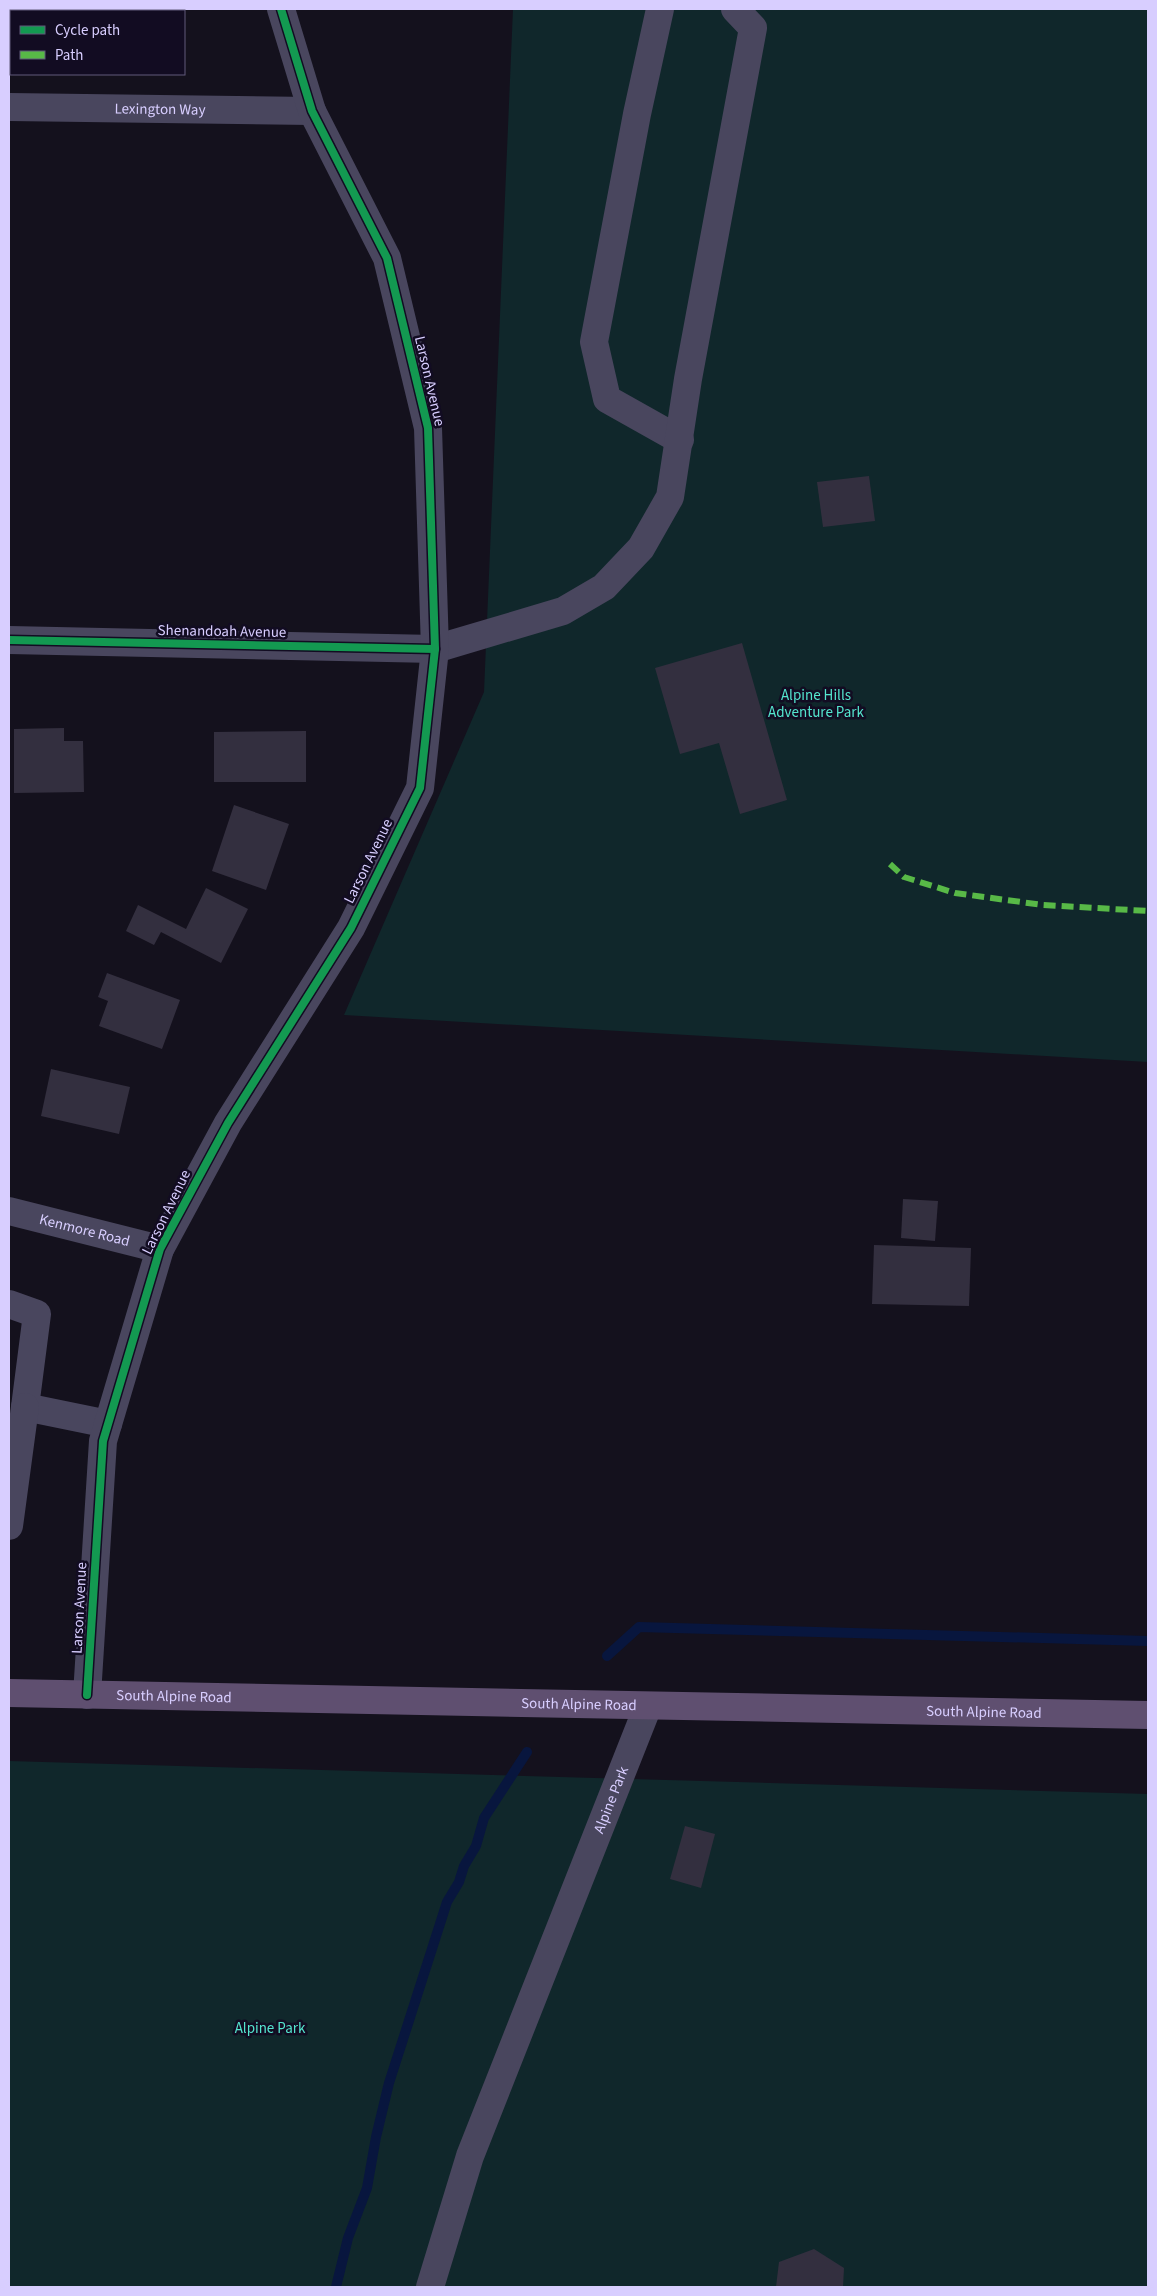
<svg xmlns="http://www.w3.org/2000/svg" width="1157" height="2296" viewBox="0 0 1157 2296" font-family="'Source Sans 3',sans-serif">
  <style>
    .green { fill: #10272b }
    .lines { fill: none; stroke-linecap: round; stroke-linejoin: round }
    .stream { stroke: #08163e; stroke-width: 10 }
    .building { fill: #332f3f }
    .minor { stroke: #49465e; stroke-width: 28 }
    .major { stroke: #5f4f70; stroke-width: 28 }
    .quiet { stroke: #58b947; stroke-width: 6; stroke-dasharray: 12 6; stroke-linecap: butt }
    .cycleway-casing { stroke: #120c22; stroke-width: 11 }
    .cycleway { stroke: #139951; stroke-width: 8 }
    .labels { text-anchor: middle; stroke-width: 5; stroke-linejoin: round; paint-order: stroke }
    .street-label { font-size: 15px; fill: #d8ceff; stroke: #120c22 }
    .park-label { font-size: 15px; fill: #54e5ce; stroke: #120c22 }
  </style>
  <rect width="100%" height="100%" fill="#14111d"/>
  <g class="green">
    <polygon points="513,9 1148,9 1148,1062 344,1015 484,692"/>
    <polygon points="9,1761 1148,1794 1148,2287 9,2287"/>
  </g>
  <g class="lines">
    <g class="stream">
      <polyline points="607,1656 639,1627 1148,1641"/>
      <polyline points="336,2287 348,2238 367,2188 376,2137 389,2083 447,1902 459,1882 464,1866 476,1846 484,1818 527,1752"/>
    </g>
  </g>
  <g class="building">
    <polygon points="869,476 875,521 823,527 817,482"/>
    <polygon points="742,643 787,800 740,814 719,743 680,754 655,668"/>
    <polygon points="64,728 64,741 83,741 84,792 14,793 14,729"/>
    <polygon points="306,731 306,782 214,782 214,732"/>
    <polygon points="234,805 289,824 266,890 212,871"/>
    <polygon points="206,888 248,909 221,963 161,932 154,945 126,931 138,905 186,929"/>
    <polygon points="107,973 180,1000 162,1049 99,1026 108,1001 98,997"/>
    <polygon points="51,1069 130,1087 119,1134 41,1116"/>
    <polygon points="903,1199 938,1201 935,1241 901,1238"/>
    <polygon points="874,1245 971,1248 969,1306 872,1304"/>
    <polygon points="685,1826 715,1834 701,1888 670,1879"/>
    <polygon points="814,2249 844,2268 843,2287 776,2287 779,2262"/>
  </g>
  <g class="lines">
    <g class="minor">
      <polyline points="660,9 637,114 594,342 607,399 680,440"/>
      <path id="s1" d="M9,107L312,111"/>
      <polyline points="9,640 435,649 563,611 604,587 641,548 670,497 688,379 753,28 735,9"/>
      <path id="s2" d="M9,1211L160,1249"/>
      <polyline points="9,1304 37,1314 25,1407 108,1424"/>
      <polyline points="9,1526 25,1407"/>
      <polyline points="87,1695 103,1441 160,1249 228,1123 351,928 420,788 435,649 428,428 387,258 312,111 281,9"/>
      <path id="s3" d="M430,2287L470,2156L648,1706"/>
    </g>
    <path class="major" id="s4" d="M9,1693L1148,1715"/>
    <polyline class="quiet" points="890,864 904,877 955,893 1043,905 1148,911"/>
    <defs>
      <g id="cycleway">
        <polyline points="9,640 435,649"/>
        <polyline points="87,1695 103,1441 160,1249 228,1123 351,928 420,788 435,649 428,428 387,258 312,111 281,9"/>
      </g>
    </defs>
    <use href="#cycleway" class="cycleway-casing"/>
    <use href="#cycleway" class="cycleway"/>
  </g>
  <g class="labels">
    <g class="street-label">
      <text dy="5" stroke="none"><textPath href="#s1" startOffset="151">Lexington Way</textPath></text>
      <text transform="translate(430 381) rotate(77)" y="5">Larson Avenue</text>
      <text transform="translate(222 631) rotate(1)" y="5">Shenandoah Avenue</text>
      <text transform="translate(368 861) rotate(-64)" y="5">Larson Avenue</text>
      <text transform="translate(166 1212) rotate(-64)" y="5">Larson Avenue</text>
      <text dy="5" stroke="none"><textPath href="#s2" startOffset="78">Kenmore Road</textPath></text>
      <text transform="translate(79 1608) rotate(-87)" y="5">Larson Avenue</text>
      <text dy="5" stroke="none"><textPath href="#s4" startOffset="165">South Alpine Road</textPath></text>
      <text dy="5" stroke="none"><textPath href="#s4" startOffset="570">South Alpine Road</textPath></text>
      <text dy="5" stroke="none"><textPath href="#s4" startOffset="975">South Alpine Road</textPath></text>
      <text dy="5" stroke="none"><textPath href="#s3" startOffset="520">Alpine Park</textPath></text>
    </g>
    <g class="park-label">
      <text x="816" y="700">Alpine Hills<tspan x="816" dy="17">Adventure Park</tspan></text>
      <text x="270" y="2033">Alpine Park</text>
    </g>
  </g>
  <rect width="1157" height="2296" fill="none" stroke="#d8ceff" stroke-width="20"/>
  <rect x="10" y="10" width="175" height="65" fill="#120c22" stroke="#615a7a"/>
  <rect x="20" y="26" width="25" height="8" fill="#139951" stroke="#615a7a"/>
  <text x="55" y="35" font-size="15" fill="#d8ceff">Cycle path</text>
  <rect x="20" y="51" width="25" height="8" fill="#58b947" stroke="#615a7a"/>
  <text x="55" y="60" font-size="15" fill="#d8ceff">Path</text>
</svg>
